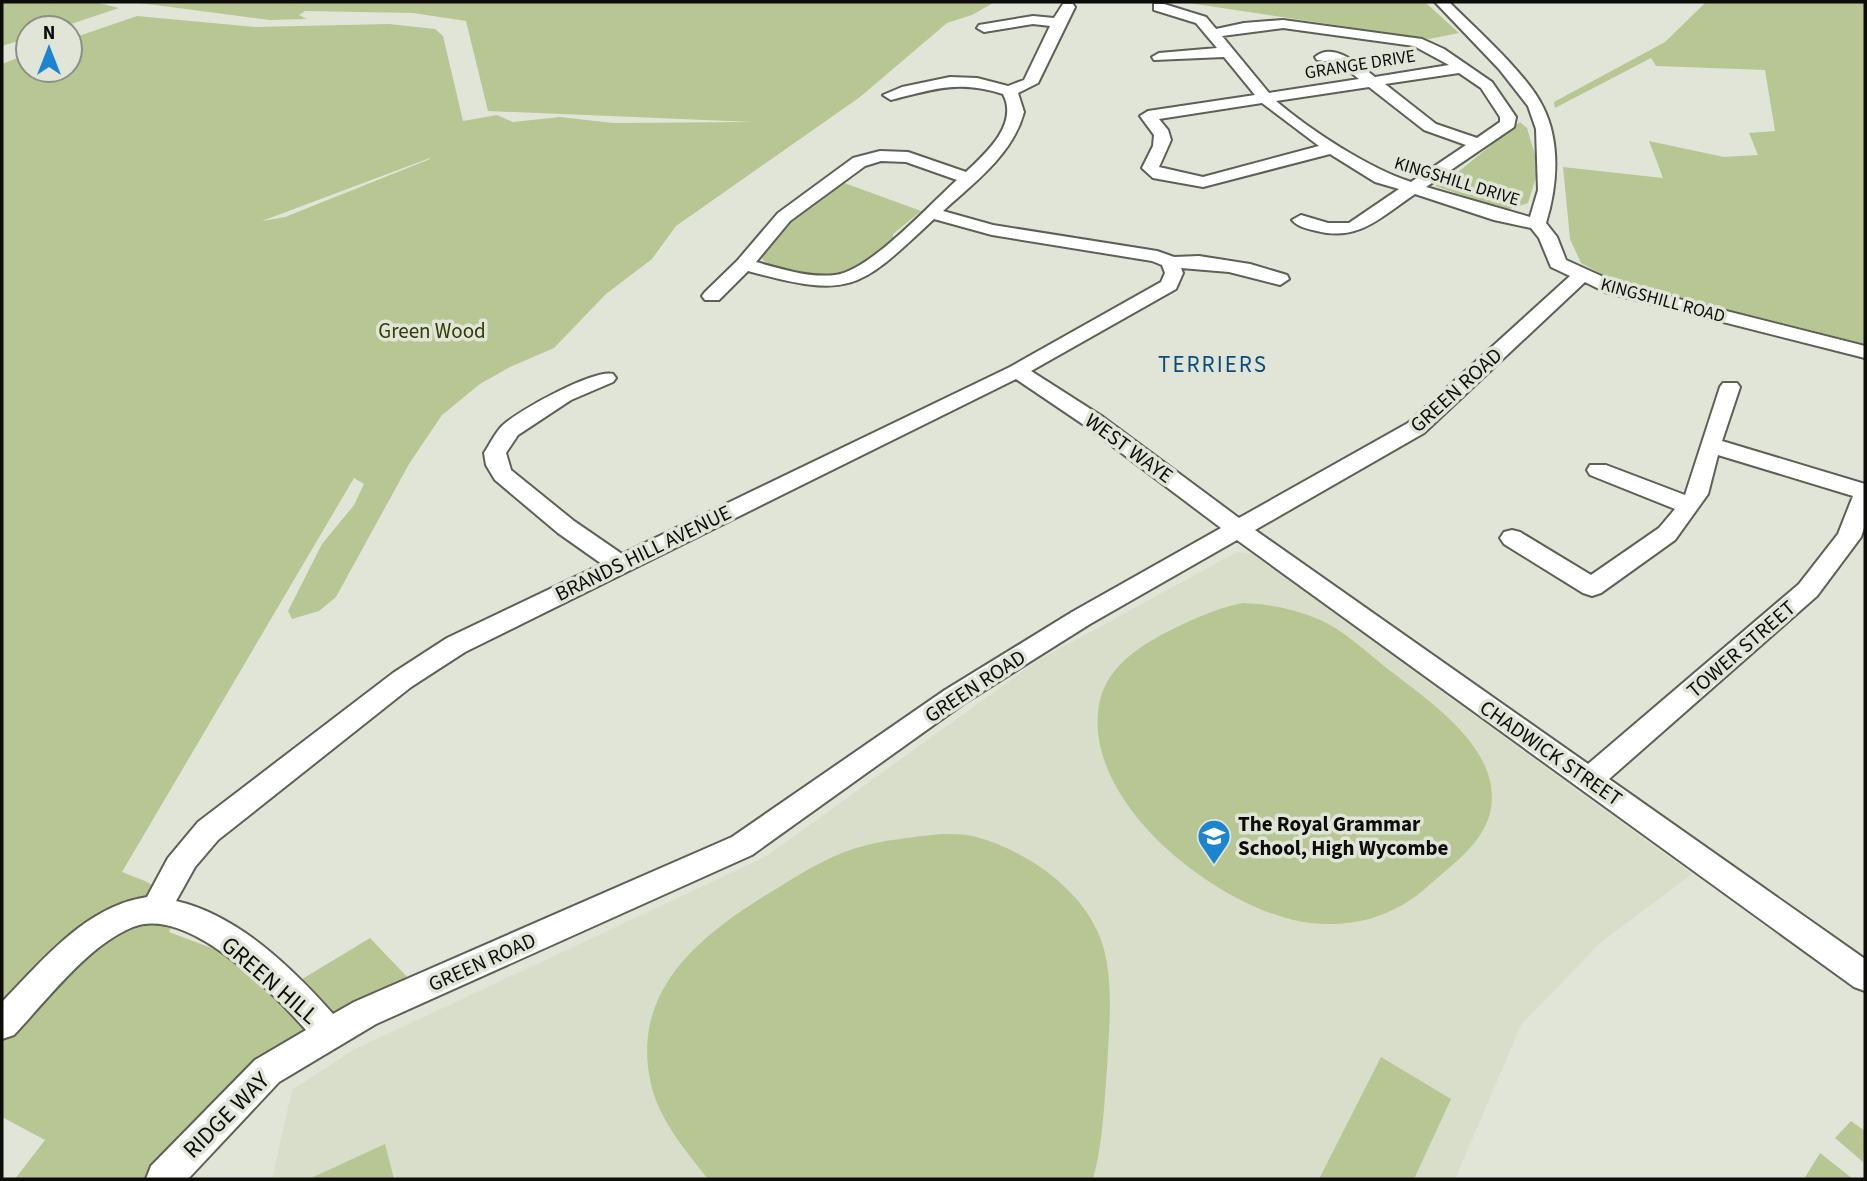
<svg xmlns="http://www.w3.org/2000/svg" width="1867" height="1181" viewBox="0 0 1867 1181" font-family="'Source Sans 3',sans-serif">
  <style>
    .built { fill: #d8dec9 }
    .green { fill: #b8c694; fill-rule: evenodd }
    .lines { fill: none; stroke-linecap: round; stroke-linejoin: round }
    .minor-casing { stroke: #5d6155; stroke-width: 4 }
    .minor { fill: #fff; fill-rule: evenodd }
    .labels { text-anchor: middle; stroke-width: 7; stroke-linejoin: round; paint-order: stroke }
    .far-street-label { font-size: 18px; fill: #0c0d09; stroke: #e1e5d8 }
    .park-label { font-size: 21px; fill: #313c00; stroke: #e1e5d8 }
    .street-label { font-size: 21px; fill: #0c0d09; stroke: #e1e5d8 }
    .poi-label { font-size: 21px; font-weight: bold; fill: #0c0d09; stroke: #e1e5d8; text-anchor: start }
    .neighbourhood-label { font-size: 23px; letter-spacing: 2px; fill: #084c7b; stroke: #e1e5d8 }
    .near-street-label { font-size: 24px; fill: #0c0d09; stroke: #e1e5d8 }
  </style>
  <rect width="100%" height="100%" fill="#e1e5d8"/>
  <polygon class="built" points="1237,552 1252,554 1692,874 1601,942 1521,1025 1455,1179 272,1179 292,1090 353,1050 765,857 1037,661"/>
  <g class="green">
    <polygon points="2,2 95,2 119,8 59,28 28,28 28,38 2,46"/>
    <path d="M132,2H995L972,15L947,23L860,97L676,226L652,259L606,294L554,348L510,367L480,384L442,415L409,464L336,597L319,611L292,619L288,611L322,544L354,505L364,484L354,478L122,872L145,881L183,902L169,932L299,981L370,938L412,982L153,1174L149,1179H15L45,1140L2,1117V64L28,54V70H70V39L137,16L255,27L389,24L435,29L443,36L463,121L497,115L513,122L560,117L613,123L753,122L488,111L466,21L413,13L305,11L299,15L307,19L270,20ZM430,159L285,217L262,221L430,158Z"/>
    <polygon points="1182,2 1425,2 1459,33 1429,39"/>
    <polygon points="1706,2 1865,2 1865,344 1616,282 1581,263 1570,239 1563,167 1663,178 1649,141 1724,157 1758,155 1749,133 1775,131 1765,70 1656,66 1651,58 1555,108 1554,102 1665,42"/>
    <polygon points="1520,122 1527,128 1539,168 1528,203 1506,210 1435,186 1458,172"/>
    <path d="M839,181L921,211L893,234V240C884,248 874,260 864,266C841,280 783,277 762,259C763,235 820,196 839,181Z"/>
    <path d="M1243,603C1269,604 1294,609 1318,619C1342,629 1364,650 1384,666C1426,699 1501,747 1491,808C1486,842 1450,866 1427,887C1395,916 1354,928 1310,923C1221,912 1077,801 1100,700C1108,667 1138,647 1167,632C1192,620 1215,608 1243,603Z"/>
    <path d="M941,834C951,834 962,834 973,836C1025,849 1087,891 1103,946C1114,984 1109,1028 1107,1068C1104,1105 1103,1143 1093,1179H708C686,1151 659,1120 651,1084C629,989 703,933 776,889C802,873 827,857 856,848C884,840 912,837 941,834Z"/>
    <polygon points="1381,1057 1451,1099 1414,1179 1319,1179"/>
    <polygon points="1851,1121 1865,1131 1863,1162 1835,1138"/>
    <polygon points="385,1144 394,1179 309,1179"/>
    <polygon points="1820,1153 1853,1179 1804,1179"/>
  </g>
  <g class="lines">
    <defs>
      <path id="minor" d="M1435,2H1449C1475,28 1528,75 1543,107C1561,143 1557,187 1546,223L1557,237L1566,260L1619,284L1865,346V358L1605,292L1585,282L1424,433L1255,530L1588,764L1799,584L1838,534L1853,496L1718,455L1708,494L1675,540L1601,593L1592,596L1583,593L1504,544L1500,538L1504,532L1512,530L1520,532L1591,575L1659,528L1675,509L1590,475L1587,470L1590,465H1606L1685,495L1720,387L1723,383H1737L1740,387L1722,441L1865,484V525L1861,537L1817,596L1609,779L1865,959V991L1854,987L1237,540L1090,624L963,704L752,855L376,1024L279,1082L188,1179H146L151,1166L255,1060L306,1030C273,993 188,905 133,927C88,945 47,1000 14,1035L2,1039V1002C43,960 86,906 147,897L168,858L198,822L393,673L447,638L602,564L558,533L495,480L486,465L484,453C490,444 495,433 502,426C517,411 594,369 613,374L616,378L613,382L571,400L518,435L506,453L511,470L574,521L622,554L1010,367L1161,282L1165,273L1162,265L1152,261L992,235L934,219C858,290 852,299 748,271L719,300H705L702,296L705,292L737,261L778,213L853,158L880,151L908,152L966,172C986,153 1019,124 1003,94C959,80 934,89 891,100L883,95L902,87L950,77L977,78L1008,86L1024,80L1050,26L1033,24L984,32L977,28L979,25L1033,16L1054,18L1063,4H1073L1075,7L1038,83L1018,93L1024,112C1013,154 974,183 943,211L993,225L1157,251L1174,257L1199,256L1250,264L1287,275L1289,279L1280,285L1229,272L1181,268L1183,273L1176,289L1031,371L1103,417L1239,518L1408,423L1570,276L1551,267L1539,238L1531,228L1494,220L1415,194C1382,216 1359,242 1317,231C1308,229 1298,227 1292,220L1301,215L1328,223H1349L1399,189L1375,182L1330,154L1203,187L1153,178L1142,168L1153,146L1154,135L1140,116L1148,111L1255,95L1224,57L1154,60L1152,57L1159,53L1217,48L1196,23L1154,10V4H1164L1206,17L1216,29L1244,23L1283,20L1422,39L1444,49L1492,82L1516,117L1514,127L1426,187L1530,217L1538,190L1536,129L1528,106L1499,69ZM1283,28L1414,46L1449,65L1375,77C1360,65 1333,41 1315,57L1317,60L1339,63L1359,79L1269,93L1222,36ZM1459,73L1481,88L1500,117V122L1477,138L1436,124L1385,84ZM1369,87L1424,130L1466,145L1411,182C1368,168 1310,130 1276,101ZM1262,103L1319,146L1203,177L1159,167L1171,140L1168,130L1159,119ZM881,161L906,162L957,180C930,204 870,271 835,275C809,278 782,269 756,262L790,221L865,166ZM1016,379L1087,427L1221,528L1072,612L945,690L732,837L354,1002L333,1014C292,968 238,915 176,901L195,867L218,840L411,687L465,652Z"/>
    </defs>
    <use href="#minor" class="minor-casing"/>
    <use href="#minor" class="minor"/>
  </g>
  <defs>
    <symbol id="school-pin" viewBox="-11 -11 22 30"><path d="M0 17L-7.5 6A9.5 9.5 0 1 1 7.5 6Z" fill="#1d84cf" stroke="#e1e5d8"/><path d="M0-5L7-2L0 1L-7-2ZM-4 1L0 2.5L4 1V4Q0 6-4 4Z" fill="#fff"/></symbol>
  </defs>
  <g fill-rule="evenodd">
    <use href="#school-pin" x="1195" y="817" width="38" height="52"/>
  </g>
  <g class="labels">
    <g class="far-street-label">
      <text transform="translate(1360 64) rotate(-9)" y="6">GRANGE DRIVE</text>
      <text transform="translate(1457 181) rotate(17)" y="6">KINGSHILL DRIVE</text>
      <text transform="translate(1663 300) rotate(15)" y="6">KINGSHILL ROAD</text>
    </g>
    <g class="park-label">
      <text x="432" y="338">Green Wood</text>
    </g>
    <g class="street-label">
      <text transform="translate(1456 390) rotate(-42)" y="7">GREEN ROAD</text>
      <text transform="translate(1129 448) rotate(36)" y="7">WEST WAYE</text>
      <text transform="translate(643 553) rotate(-26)" y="7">BRANDS HILL AVENUE</text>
      <text transform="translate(1741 649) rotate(-41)" y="7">TOWER STREET</text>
      <text transform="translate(975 686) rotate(-33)" y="7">GREEN ROAD</text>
      <text transform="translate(1551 753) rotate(35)" y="7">CHADWICK STREET</text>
      <text transform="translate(482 962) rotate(-24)" y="7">GREEN ROAD</text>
    </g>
    <g class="poi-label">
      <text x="1238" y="831">The Royal Grammar<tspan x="1238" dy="24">School, High Wycombe</tspan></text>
    </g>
    <g class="neighbourhood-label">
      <text x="1213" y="372">TERRIERS</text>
    </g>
    <g class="near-street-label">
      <text transform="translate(270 980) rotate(41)" y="8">GREEN HILL</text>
      <text transform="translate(226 1115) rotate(-45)" y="8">RIDGE WAY</text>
    </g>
  </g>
  <rect width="1867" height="1181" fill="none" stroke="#0c0d09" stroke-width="7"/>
  <g transform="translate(49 49)"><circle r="33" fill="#e1e5d8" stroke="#8c8f85" stroke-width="2"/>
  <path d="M0-5L12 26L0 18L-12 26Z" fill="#1d84cf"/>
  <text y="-10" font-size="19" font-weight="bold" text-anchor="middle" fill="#0c0d09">N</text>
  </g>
</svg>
